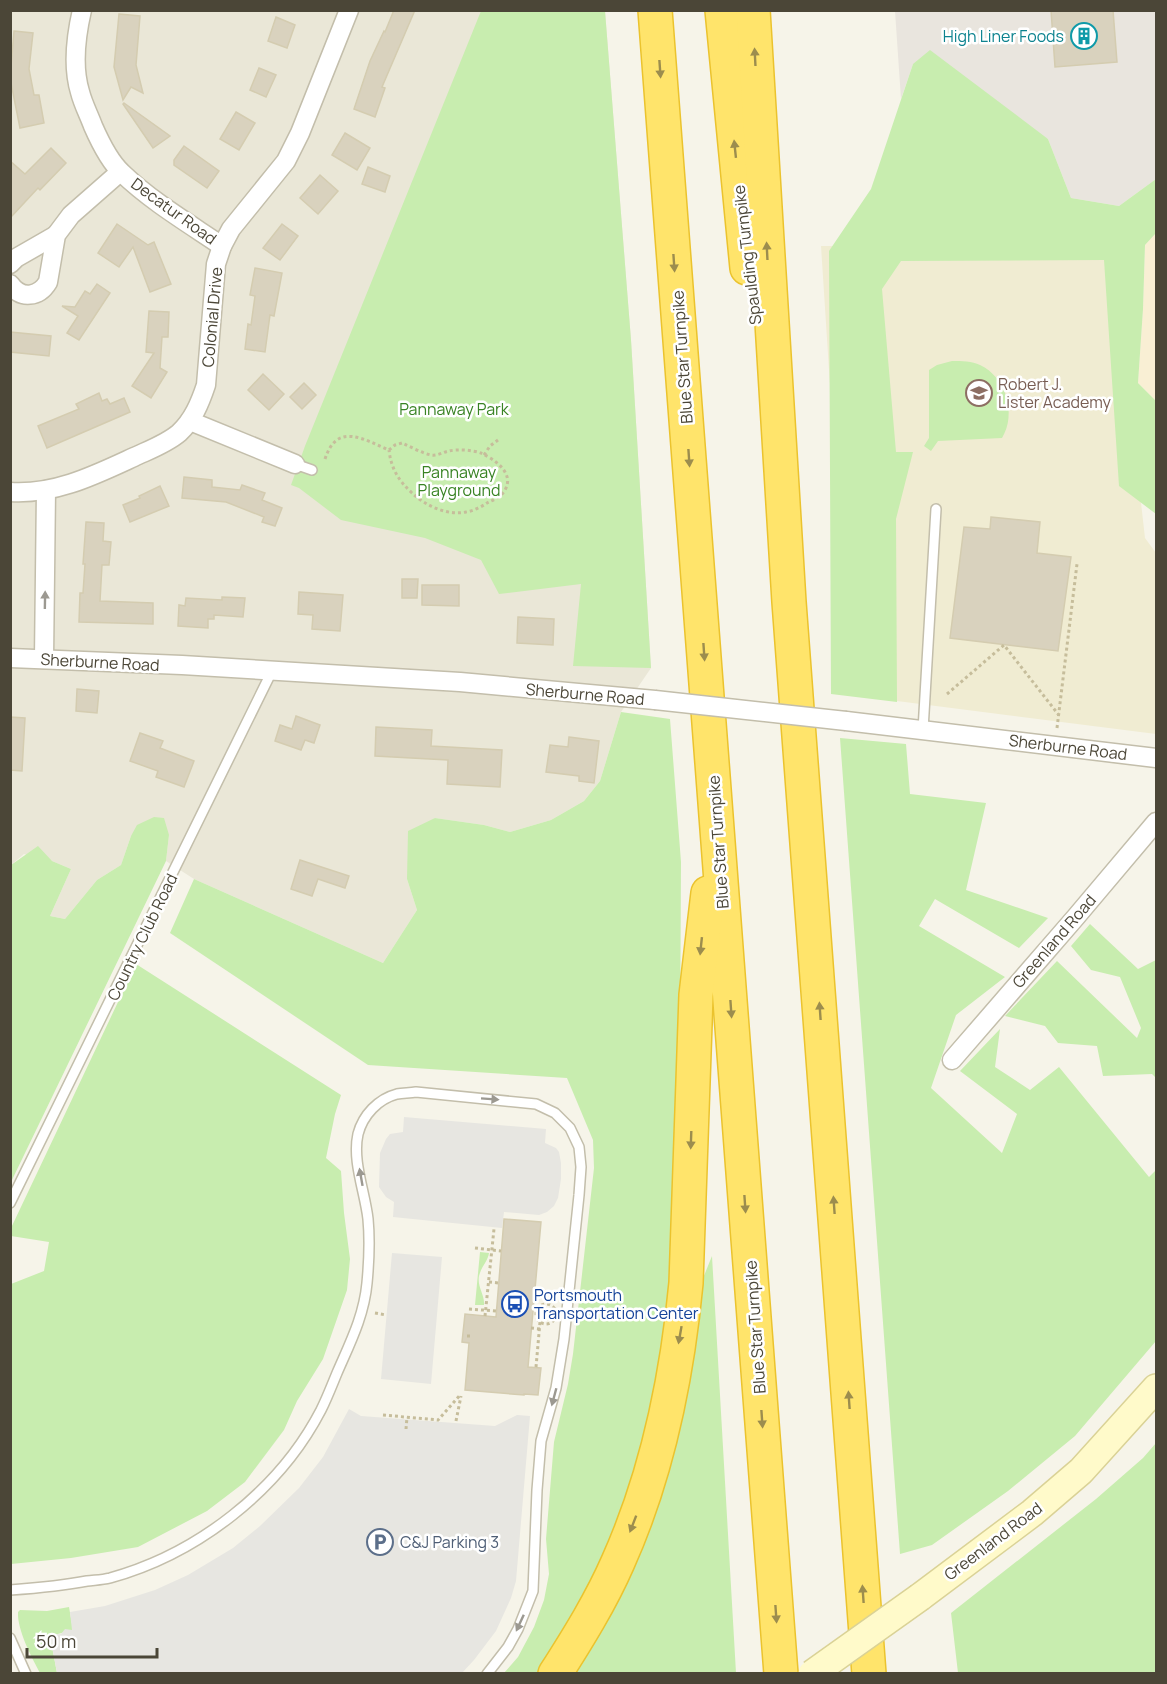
<svg xmlns="http://www.w3.org/2000/svg" width="1167" height="1684" viewBox="0 0 1167 1684" font-family="Manrope,sans-serif">
  <style>
    .residential { fill: #eae7d7 }
    .commercial { fill: #f9efd4 }
    .industrial { fill: #e9e5de }
    .education { fill: #f0ecd2 }
    .green { fill: #c8edaf }
    .parking { fill: #e7e6e1 }
    .building { fill: #d9d2be; stroke: #d4ccb0; stroke-width: 1.5 }
    .lines { fill: none; stroke-linecap: round; stroke-linejoin: round }
    .service-casing { stroke: #c3beab; stroke-width: 12 }
    .minor-casing { stroke: #c3beab; stroke-width: 21 }
    .secondary-casing { stroke: #dad296; stroke-width: 30 }
    .motorway-casing { stroke: #ebc32e; stroke-width: 36 }
    .path { stroke: #c6bd9b; stroke-width: 3; stroke-dasharray: 3 3; stroke-linecap: butt }
    .service { stroke: #fff; stroke-width: 9 }
    .minor { stroke: #fff; stroke-width: 18 }
    .secondary { stroke: #fffaca; stroke-width: 27 }
    .motorway { stroke: #ffe46b; stroke-width: 33 }
    .minor-bridge-casing { stroke: #c3beab; stroke-width: 21; stroke-linecap: butt }
    .secondary-bridge-casing { stroke: #dad296; stroke-width: 30; stroke-linecap: butt }
    .minor-bridge { stroke: #fff; stroke-width: 18 }
    .secondary-bridge { stroke: #fffaca; stroke-width: 27 }
    .oneway { fill: #9c8d4e }
    .oneway2 { fill: #9c9991 }
    .labels { text-anchor: middle; stroke-width: 5; stroke-linejoin: round; paint-order: stroke }
    .culture-label { font-size: 16px; fill: #0d838f; stroke: #fff; text-anchor: end }
    .street-label { font-size: 16px; fill: #4b4637; stroke: #fff }
    .education-label { font-size: 16px; fill: #785e54; stroke: #fff; text-anchor: start }
    .park-label { font-size: 16px; fill: #398324; stroke: #fff }
    .transit-label { font-size: 16px; fill: #164399; stroke: #fff; text-anchor: start }
    .service-label { font-size: 16px; fill: #4e5e75; stroke: #fff; text-anchor: start }
  </style>
  <rect width="100%" height="100%" fill="#f6f4e9"/>
  <polygon class="residential" points="10,11 605,11 631,340 651,668 621,712 600,781 584,801 551,820 510,832 484,825 435,818 407,879 417,910 383,963 194,879 166,861 169,835 131,836 121,865 97,880 65,919 50,916 71,869 52,861 24,854 11,865"/>
  <polygon class="commercial" points="1156,233 1156,401 1138,383 1143,309 1145,245"/>
  <polygon class="industrial" points="895,11 1156,11 1156,179 1119,206 1071,198 1048,139 913,64 901,99"/>
  <polygon class="education" points="821,246 1112,247 1145,538 1156,553 1156,734 850,695"/>
  <g class="green">
    <polygon points="481,11 605,11 631,340 651,668 573,666 581,584 499,594 481,560 425,538 341,520 299,488 291,485 305,446"/>
    <polygon points="930,50 1048,139 1071,198 1119,206 1156,179 1156,233 1145,245 1143,309 1138,383 1156,401 1156,514 1119,486 1104,260 901,261 882,289 896,452 913,452 896,519 897,702 831,694 829,251 871,189 913,64"/>
    <path d="M952,361C962,361 972,361 980,365C1006,377 1017,414 1002,438L938,441L931,451L924,446L929,438V370L937,365Z"/>
    <polygon points="621,712 670,719 681,862 679,1257 634,1501 544,1673 504,1673 518,1657 534,1627 544,1600 549,1574 546,1539 554,1442 568,1384 573,1354 594,1168 593,1140 567,1078 368,1065 170,933 194,879 383,963 417,910 407,879 408,831 435,818 484,825 510,832 551,820 584,801 600,781"/>
    <polygon points="840,738 906,744 910,794 986,803 966,890 1048,918 1019,948 935,899 919,926 1005,977 956,1015 931,1088 1002,1153 1017,1114 960,1071 1000,1029 995,1067 1030,1090 1059,1067 1149,1177 1156,1170 1156,1341 1075,1436 1008,1491 932,1545 900,1554"/>
    <polygon points="154,817 164,818 169,835 166,861 11,1182 11,865 38,846 52,861 71,869 50,916 65,919 97,880 121,865 131,836 137,825"/>
    <polygon points="1090,924 1138,969 1156,960 1156,1078 1152,1074 1103,1076 1097,1046 1058,1043 1045,1026 1005,1016 1057,961 1137,1038 1141,1028 1120,977 1091,970 1071,946"/>
    <polygon points="136,964 341,1095 335,1114 326,1158 341,1171 344,1213 350,1259 347,1290 323,1359 297,1401 284,1430 245,1482 207,1511 138,1547 71,1558 11,1564 11,1284 44,1271 49,1242 11,1236 11,1228"/>
    <path d="M480,1252L489,1253C488,1261 481,1267 479,1276C477,1287 485,1295 484,1305H475Z"/>
    <polygon points="712,1256 736,1673 563,1674 575,1656 697,1293"/>
    <polygon points="1156,1443 1156,1673 958,1673 951,1613 1096,1499 1143,1458"/>
    <path d="M69,1607L73,1630L50,1636L57,1673H40C32,1658 17,1630 18,1612L20,1610L47,1611Z"/>
  </g>
  <g class="parking">
    <polygon points="404,1117 546,1129 545,1143 556,1148 559,1152 561,1163 561,1179 558,1198 554,1206 547,1212 539,1215 504,1212 502,1228 393,1217 394,1202 386,1197 379,1187 380,1153 386,1139 390,1134 403,1132"/>
    <polygon points="392,1253 442,1257 431,1384 381,1379"/>
    <polygon points="349,1409 361,1416 495,1426 517,1415 530,1416 516,1581 511,1598 496,1631 474,1660 462,1673 57,1673 50,1635 61,1634 65,1629 72,1630 70,1612 105,1606 155,1590 188,1575 233,1548 260,1526 299,1488 323,1457"/>
  </g>
  <g class="building">
    <polygon points="394,10 415,10 382,87 385,88 375,117 354,109 370,61 384,31 385,32"/>
    <polygon points="1051,10 1113,10 1117,62 1055,67"/>
    <polygon points="119,14 140,16 136,65 143,93 131,87 123,100 114,67"/>
    <polygon points="276,17 295,25 287,48 268,41"/>
    <polygon points="14,31 33,33 29,69 34,95 39,95 44,123 20,128 10,78"/>
    <polygon points="259,68 276,75 266,97 250,90"/>
    <polygon points="124,103 170,136 153,148 123,104"/>
    <polygon points="236,112 255,123 239,150 220,139"/>
    <polygon points="345,133 370,148 357,170 332,155"/>
    <polygon points="184,146 219,171 207,188 174,165 174,160"/>
    <polygon points="51,148 66,163 40,190 38,188 10,218 10,161 25,174"/>
    <polygon points="368,167 390,176 385,192 362,184"/>
    <polygon points="320,175 338,191 318,214 300,198"/>
    <polygon points="117,224 148,245 154,242 171,284 150,292 133,247 119,267 98,253"/>
    <polygon points="282,224 298,236 280,260 263,248"/>
    <polygon points="255,268 282,273 274,316 270,315 265,352 245,349 248,324 251,325 255,296 250,295"/>
    <polygon points="97,284 110,293 79,340 67,333 78,316 62,306 75,307 85,291 90,294"/>
    <polygon points="149,311 169,312 168,337 162,337 160,368 167,372 151,398 132,386 154,353 146,352"/>
    <polygon points="10,332 51,336 49,356 10,352"/>
    <polygon points="263,374 284,394 269,410 248,390"/>
    <polygon points="304,383 316,395 302,409 290,397"/>
    <polygon points="99,393 102,401 107,399 110,404 124,398 130,412 47,448 38,426 79,409 76,404"/>
    <polygon points="184,477 212,480 212,487 240,490 242,485 265,493 262,500 282,508 275,526 262,522 264,517 226,502 182,498"/>
    <polygon points="160,486 169,506 130,522 123,505 140,498 139,496"/>
    <polygon points="991,517 1040,522 1037,553 1071,557 1058,651 950,638 964,527 990,529"/>
    <polygon points="86,522 104,523 103,541 111,542 109,565 102,565 100,601 153,603 153,624 79,622 80,593 83,593 85,564 83,564"/>
    <polygon points="402,579 418,579 417,598 402,598"/>
    <polygon points="422,585 459,585 459,606 422,605"/>
    <polygon points="299,592 343,595 340,631 312,629 313,615 298,614"/>
    <polygon points="222,597 245,598 243,617 214,615 214,619 208,619 208,628 178,626 179,605 185,606 186,598 222,600"/>
    <polygon points="518,617 554,619 553,645 517,643"/>
    <polygon points="77,689 99,691 97,713 76,711"/>
    <polygon points="296,716 320,725 314,743 305,740 301,750 275,741 280,725 292,729"/>
    <polygon points="10,717 25,718 22,771 10,770"/>
    <polygon points="376,727 432,730 431,746 502,750 500,787 447,784 448,760 375,756"/>
    <polygon points="140,733 163,741 160,748 194,761 184,787 156,777 158,771 130,761"/>
    <polygon points="569,737 599,741 594,783 579,781 579,776 546,772 550,745 568,747"/>
    <polygon points="300,860 349,876 345,888 318,879 312,896 291,889"/>
    <polygon points="504,1219 541,1222 528,1367 541,1368 538,1395 524,1394 524,1395 465,1390 469,1343 462,1342 465,1314 496,1317"/>
  </g>
  <g class="lines">
    <defs>
      <g id="service">
        <polyline points="295,464 312,470"/>
        <polyline points="923,730 936,509"/>
        <polyline points="10,1203 272,671"/>
        <path d="M10,1590C37,1588 61,1586 87,1581C95,1580 102,1580 110,1578C197,1554 279,1491 321,1410C327,1398 332,1385 337,1373C350,1343 364,1316 367,1283C369,1262 370,1240 368,1219C365,1192 352,1161 358,1134C363,1115 378,1099 397,1094C403,1093 410,1093 416,1092L536,1104L555,1113L570,1128L579,1147L581,1167L579,1195L564,1339L556,1388L541,1441L537,1490L533,1591L518,1629L508,1647L487,1674"/>
        <polyline points="10,1638 26,1674"/>
      </g>
      <g id="minor">
        <path d="M82,10C76,36 72,66 80,92C83,104 89,115 93,126C100,142 109,161 122,173C151,201 188,223 222,246"/>
        <polyline points="10,264 16,258 56,235"/>
        <path d="M10,284C21,300 39,297 48,282L56,235L71,215L120,172"/>
        <polyline points="190,421 295,464"/>
        <path d="M10,492C55,495 95,475 134,457C149,450 166,444 179,433C193,420 200,403 206,385L216,264L222,246L231,229L286,161L300,133L349,10"/>
        <polyline points="10,658 182,665 460,682 655,700"/>
        <polyline points="44,659 46,490"/>
        <polyline points="846,721 1156,758"/>
        <polyline points="952,1060 1075,918 1156,822"/>
      </g>
      <polyline id="secondary" points="920,1597 1032,1513 1081,1471 1156,1388"/>
      <g id="motorway">
        <polyline points="655,10 781,1674"/>
        <polyline points="722,10 747,268"/>
        <polyline points="753,10 789,602 869,1674"/>
        <path d="M555,1674C578,1638 601,1601 618,1562C657,1475 677,1378 686,1283L696,995L708,893"/>
      </g>
    </defs>
    <use href="#service" class="service-casing"/>
    <use href="#minor" class="minor-casing"/>
    <use href="#secondary" class="secondary-casing"/>
    <use href="#motorway" class="motorway-casing"/>
    <g class="path">
      <polyline points="484,455 490,446 498,440"/>
      <path d="M325,459C337,422 363,439 389,450L395,445L402,443C411,447 422,453 431,455C438,456 443,452 449,451C458,449 472,450 481,453C494,459 515,473 505,490C501,497 493,500 487,503C481,507 473,511 466,512C446,516 425,505 412,493C398,480 391,468 389,450"/>
      <polyline points="947,694 1004,645 1058,714"/>
      <polyline points="1057,728 1077,564"/>
      <polyline points="475,1248 501,1251"/>
      <polyline points="489,1282 499,1283"/>
      <circle cx="546" cy="1314" r="10"/>
      <polyline points="469,1309 496,1311"/>
      <polyline points="375,1313 386,1315"/>
      <polyline points="485,1316 494,1229"/>
      <polyline points="531,1328 540,1329"/>
      <polyline points="467,1336 473,1336"/>
      <polyline points="536,1367 540,1322"/>
      <polyline points="383,1415 438,1420 461,1394"/>
      <polyline points="456,1421 461,1396"/>
      <polyline points="406,1429 407,1417"/>
    </g>
    <use href="#service" class="service"/>
    <use href="#minor" class="minor"/>
    <use href="#secondary" class="secondary"/>
    <use href="#motorway" class="motorway"/>
    <defs>
      <polyline id="minor-bridge" points="655,700 846,721"/>
      <polyline id="secondary-bridge" points="812,1674 920,1597"/>
    </defs>
    <use href="#minor-bridge" class="minor-bridge-casing"/>
    <use href="#secondary-bridge" class="secondary-bridge-casing"/>
    <use href="#minor-bridge" class="minor-bridge"/>
    <use href="#secondary-bridge" class="secondary-bridge"/>
  </g>
  <defs><path id="oneway-solid" d="M-6-.8H1V-3.2L6.5 0L1 3.2V.8H-6Z" transform="scale(1.5)"/></defs>
  <g class="oneway">
    <use href="#oneway-solid" transform="translate(755 57) rotate(-93)"/>
    <use href="#oneway-solid" transform="translate(660 69) rotate(86)"/>
    <use href="#oneway-solid" transform="translate(735 149) rotate(-96)"/>
    <use href="#oneway-solid" transform="translate(767 251) rotate(-93)"/>
    <use href="#oneway-solid" transform="translate(674 263) rotate(86)"/>
    <use href="#oneway-solid" transform="translate(689 458) rotate(86)"/>
    <use href="#oneway-solid" transform="translate(704 652) rotate(86)"/>
    <use href="#oneway-solid" transform="translate(701 946) rotate(96)"/>
    <use href="#oneway-solid" transform="translate(731 1009) rotate(86)"/>
    <use href="#oneway-solid" transform="translate(820 1011) rotate(-94)"/>
    <use href="#oneway-solid" transform="translate(691 1140) rotate(92)"/>
    <use href="#oneway-solid" transform="translate(745 1204) rotate(86)"/>
    <use href="#oneway-solid" transform="translate(834 1205) rotate(-94)"/>
    <use href="#oneway-solid" transform="translate(680 1335) rotate(100)"/>
    <use href="#oneway-solid" transform="translate(849 1400) rotate(-94)"/>
    <use href="#oneway-solid" transform="translate(762 1419) rotate(86)"/>
    <use href="#oneway-solid" transform="translate(633 1524) rotate(111)"/>
    <use href="#oneway-solid" transform="translate(863 1594) rotate(-94)"/>
    <use href="#oneway-solid" transform="translate(776 1614) rotate(86)"/>
  </g>
  <g class="oneway2">
    <use href="#oneway-solid" transform="translate(45 600) rotate(-89)"/>
    <use href="#oneway-solid" transform="translate(490 1099) rotate(4)"/>
    <use href="#oneway-solid" transform="translate(361 1177) rotate(-100)"/>
    <use href="#oneway-solid" transform="translate(554 1397) rotate(105)"/>
    <use href="#oneway-solid" transform="translate(520 1623) rotate(115)"/>
  </g>
  <defs>
    <symbol id="building-ring" viewBox="-11 -11 22 22"><circle r="9.5" fill="#fff" stroke="#0f9aa8" stroke-width="1.5"/><path d="M-4-6H4V6H1V3H-1V6H-4ZM-2.5-4.3h1.7v1.8h-1.7ZM.8-4.3h1.7v1.8H.8ZM-2.5-1h1.7V.8h-1.7ZM.8-1h1.7V.8H.8Z" fill="#0f9aa8"/></symbol>
    <symbol id="school-ring" viewBox="-11 -11 22 22"><circle r="9.5" fill="#fff" stroke="#8d6e63" stroke-width="1.5"/><path d="M0-5L7-2L0 1L-7-2ZM-4 1L0 2.5L4 1V4Q0 6-4 4Z" fill="#8d6e63"/></symbol>
    <symbol id="bus-ring" viewBox="-11 -11 22 22"><circle r="9.5" fill="#fff" stroke="#1a4fb4" stroke-width="1.5"/><path d="M-5-6H5V4H4V6H2V4H-2V6H-4V4H-5ZM-3.5-4V0h7V-4ZM-3.5 1.2v1.5H-2V1.2ZM2 1.2v1.5H3.5V1.2Z" fill="#1a4fb4"/></symbol>
    <symbol id="parking-ring" viewBox="-11 -11 22 22"><circle r="9.5" fill="#fff" stroke="#5c6f8a" stroke-width="1.5"/><path d="M-3.5-5.5H1a3.5 3.5 0 0 1 0 7H-1V5.5H-3.5ZM-1-3.4V-.6H.8a1.4 1.4 0 0 0 0-2.8Z" fill="#5c6f8a"/></symbol>
  </defs>
  <g fill-rule="evenodd">
    <use href="#building-ring" x="1069" y="21" width="30" height="30"/>
    <use href="#school-ring" x="964" y="378" width="30" height="30"/>
    <use href="#bus-ring" x="500" y="1289" width="30" height="30"/>
    <use href="#parking-ring" x="365" y="1527" width="30" height="30"/>
  </g>
  <g class="labels">
    <g class="culture-label">
      <text x="1064" y="42">High Liner Foods</text>
    </g>
    <g class="street-label">
      <text transform="translate(174 211) rotate(36)" y="6">Decatur Road</text>
      <text transform="translate(747 255) rotate(-97)" y="6">Spaulding Turnpike</text>
      <text transform="translate(212 317) rotate(-85)" y="6">Colonial Drive</text>
      <text transform="translate(682 357) rotate(-94)" y="6">Blue Star Turnpike</text>
      <text transform="translate(100 662) rotate(3)" y="6">Sherburne Road</text>
      <text transform="translate(585 694) rotate(5)" y="6">Sherburne Road</text>
      <text transform="translate(1068 747) rotate(7)" y="6">Sherburne Road</text>
      <text transform="translate(718 842) rotate(-94)" y="6">Blue Star Turnpike</text>
      <text transform="translate(142 937) rotate(-64)" y="6">Country Club Road</text>
      <text transform="translate(1054 941) rotate(-49)" y="6">Greenland Road</text>
      <text transform="translate(755 1327) rotate(-94)" y="6">Blue Star Turnpike</text>
      <text transform="translate(993 1541) rotate(-37)" y="6">Greenland Road</text>
    </g>
    <g class="education-label">
      <text x="998" y="390">Robert J.<tspan x="998" dy="18">Lister Academy</tspan></text>
    </g>
    <g class="park-label">
      <text x="454" y="415">Pannaway Park</text>
      <text x="459" y="478">Pannaway<tspan x="459" dy="18">Playground</tspan></text>
    </g>
    <g class="transit-label">
      <text x="534" y="1301">Portsmouth<tspan x="534" dy="18">Transportation Center</tspan></text>
    </g>
    <g class="service-label">
      <text x="400" y="1548">C&amp;J Parking 3</text>
    </g>
  </g>
  <rect width="1167" height="1684" fill="none" stroke="#4b4637" stroke-width="24"/>
  <path d="M27 1648v9h130v-9" fill="none" stroke="#4b4637" stroke-width="3"/>
  <text x="36" y="1648" font-size="18" fill="#4b4637" stroke="#ffffff" stroke-width="4.5" paint-order="stroke">50 m</text>
</svg>
